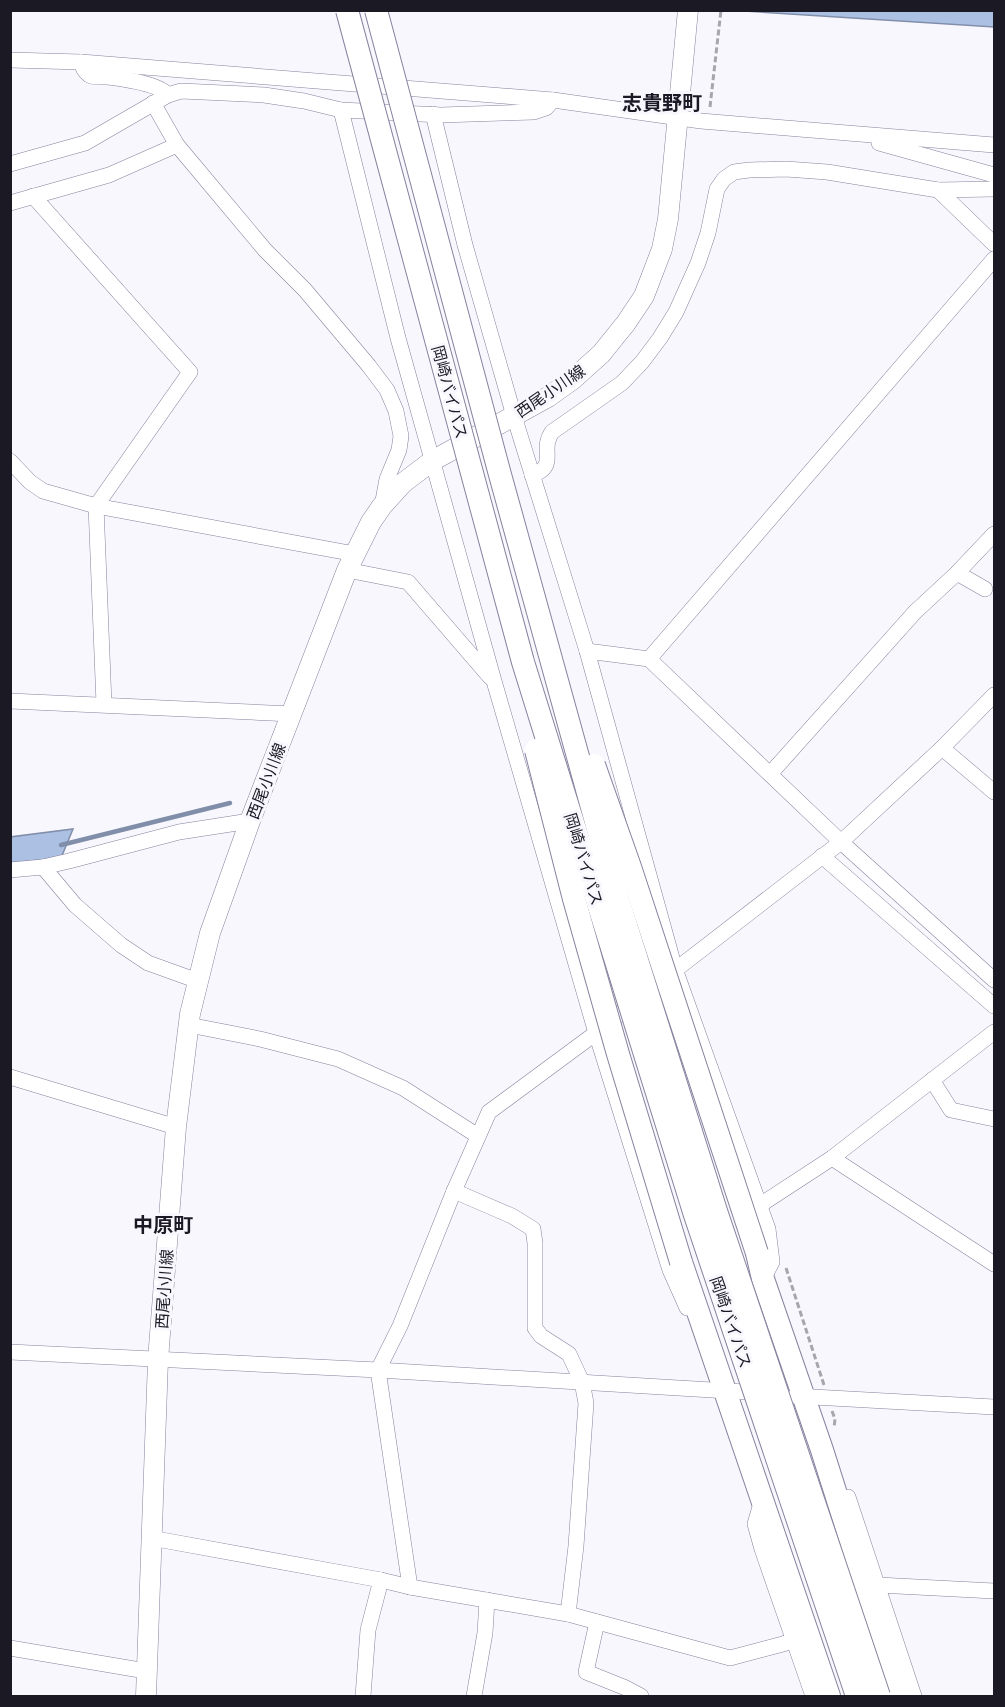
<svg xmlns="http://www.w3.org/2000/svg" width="1005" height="1707" viewBox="0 0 1005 1707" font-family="Poppins,'Noto Sans JP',sans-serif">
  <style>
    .water { fill: #abc0e2; stroke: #808ea9; stroke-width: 1.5 }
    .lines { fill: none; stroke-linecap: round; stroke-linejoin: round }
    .stream { stroke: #808ea9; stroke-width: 4.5 }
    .minor-casing { stroke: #87829e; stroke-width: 16 }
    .major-casing { stroke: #87829e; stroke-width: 21 }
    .highway-casing { stroke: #87829e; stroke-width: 24 }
    .path { stroke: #a7a6ae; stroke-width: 3; stroke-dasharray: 6 3; stroke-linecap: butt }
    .minor { stroke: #fff; stroke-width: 15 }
    .major { stroke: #fff; stroke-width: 20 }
    .highway { stroke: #fff; stroke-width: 22 }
    .highway-bridge-casing { stroke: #87829e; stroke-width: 24; stroke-linecap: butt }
    .highway-bridge { stroke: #fff; stroke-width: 22 }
    .labels { text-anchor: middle; stroke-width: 6; stroke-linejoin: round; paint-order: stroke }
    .street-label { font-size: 16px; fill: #1b1924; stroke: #f8f7fd }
    .quarter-label { font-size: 20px; font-weight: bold; fill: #1b1924; stroke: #f8f7fd }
  </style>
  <rect width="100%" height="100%" fill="#f8f7fd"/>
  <g class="water">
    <polygon points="744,11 994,11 994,27"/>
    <polygon points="73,829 61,858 11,863 10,837"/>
  </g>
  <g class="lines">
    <polyline class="stream" points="61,845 230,803"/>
    <defs>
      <g id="minor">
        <polyline points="10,60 81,62 553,100 701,121 994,145"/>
        <path d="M81,62C83,68 84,71 89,75C94,78 101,77 108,77C123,79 158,83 168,95"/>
        <polyline points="153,103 177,145"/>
        <polyline points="341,110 398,338 494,681 596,1033 670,1270 687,1308"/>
        <polyline points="433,114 465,245 514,416 587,651 675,969 768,1229 772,1262 763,1279"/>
        <polyline points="879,143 994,175"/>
        <polyline points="10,164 85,143 168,95 181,91 264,95 304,101 341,110 441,115 534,112 546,108 553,100"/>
        <polyline points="938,190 994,189"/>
        <polyline points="33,196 190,372 96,506 104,704"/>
        <polyline points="10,203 109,175 177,145 265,250 305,290 369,366 387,390 396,411 401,436 399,450 387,479 382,506"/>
        <polyline points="10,461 30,482 43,491 96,506 355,554"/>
        <path d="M532,475C559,466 539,451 552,432L622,383L642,362L660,338L676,312L698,263L708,233L717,189L724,179L734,172L749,170L786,169L827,172L938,190L994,244"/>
        <polyline points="347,570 408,582 490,677"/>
        <polyline points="957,573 985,589"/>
        <polyline points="587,651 649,659 841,842 994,980"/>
        <polyline points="649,659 994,259"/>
        <polyline points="10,701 292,714"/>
        <polyline points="942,748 994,792"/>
        <polyline points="770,774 915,612 957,573 994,534"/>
        <polyline points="822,856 994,1006"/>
        <polyline points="43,867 75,905 121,945 148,963 198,981"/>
        <polyline points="10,870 43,867 69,861 179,832 250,821"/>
        <polyline points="670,974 841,842 942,748 994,695"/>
        <polyline points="189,1025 260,1039 338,1059 403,1088 478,1136"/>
        <polyline points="10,1077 176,1127"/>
        <polyline points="932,1080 951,1110 994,1119"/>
        <polyline points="832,1158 994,1264"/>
        <polyline points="454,1191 512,1216 533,1229 535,1243 535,1328 541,1336 569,1354 582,1382 586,1403 576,1546 568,1614"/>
        <polyline points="760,1205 832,1158 994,1032"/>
        <polyline points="10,1352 378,1370 762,1393"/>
        <polyline points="795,1396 994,1407"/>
        <polyline points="848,1497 914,1696"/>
        <polyline points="762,1500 755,1524 762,1549 813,1696"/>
        <polyline points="151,1538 381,1580 410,1587 568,1614 730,1658 783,1644 793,1640"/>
        <polyline points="878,1585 994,1591"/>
        <polyline points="410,1587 378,1370 400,1326 454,1191 489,1112 596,1033 637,1000"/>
        <polyline points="597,1622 586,1672 626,1688 641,1696"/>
        <polyline points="10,1648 146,1671"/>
        <polyline points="363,1696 368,1630 381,1580"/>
        <polyline points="474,1696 485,1633 487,1600"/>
      </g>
      <polyline id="major" points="146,1696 158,1360 176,1127 190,1014 210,933 250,821 347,570 371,522 382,506 403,483 432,461 548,397 572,380 601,354 626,323 644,296 662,249 668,219 688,10"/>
      <g id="highway">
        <polyline points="757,1253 763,1279 822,1450 900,1696"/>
        <polyline points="681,1262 829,1696"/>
      </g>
    </defs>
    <use href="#minor" class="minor-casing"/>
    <use href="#major" class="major-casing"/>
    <use href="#highway" class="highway-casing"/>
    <g class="path">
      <polyline points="710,107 721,10"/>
      <polyline points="786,1268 824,1385"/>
      <polyline points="832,1411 835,1419 834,1428"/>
    </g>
    <use href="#minor" class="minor"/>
    <use href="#major" class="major"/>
    <use href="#highway" class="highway"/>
    <defs>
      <g id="highway-bridge">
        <polyline points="347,10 523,662 695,1215 857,1696"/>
        <polyline points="376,10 499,471 614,887 716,1211 879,1696"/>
        <polyline points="536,750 574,899 618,1054 681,1262"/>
        <polyline points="594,765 630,867 757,1253"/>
      </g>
    </defs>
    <use href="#highway-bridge" class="highway-bridge-casing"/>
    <use href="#highway-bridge" class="highway-bridge"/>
  </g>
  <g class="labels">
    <g class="street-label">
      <text transform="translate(550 391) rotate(-34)" y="6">西尾小川線</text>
      <text transform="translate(450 392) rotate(75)" y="6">岡崎バイパス</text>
      <text transform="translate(266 781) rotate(-69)" y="6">西尾小川線</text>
      <text transform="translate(584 859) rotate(73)" y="6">岡崎バイパス</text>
      <text transform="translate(164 1289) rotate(-86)" y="6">西尾小川線</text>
      <text transform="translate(731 1322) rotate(71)" y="6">岡崎バイパス</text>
    </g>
    <g class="quarter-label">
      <text x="662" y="110">志貴野町</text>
      <text x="163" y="1232">中原町</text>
    </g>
  </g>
  <rect width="1005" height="1707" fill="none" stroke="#1b1924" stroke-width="24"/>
</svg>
